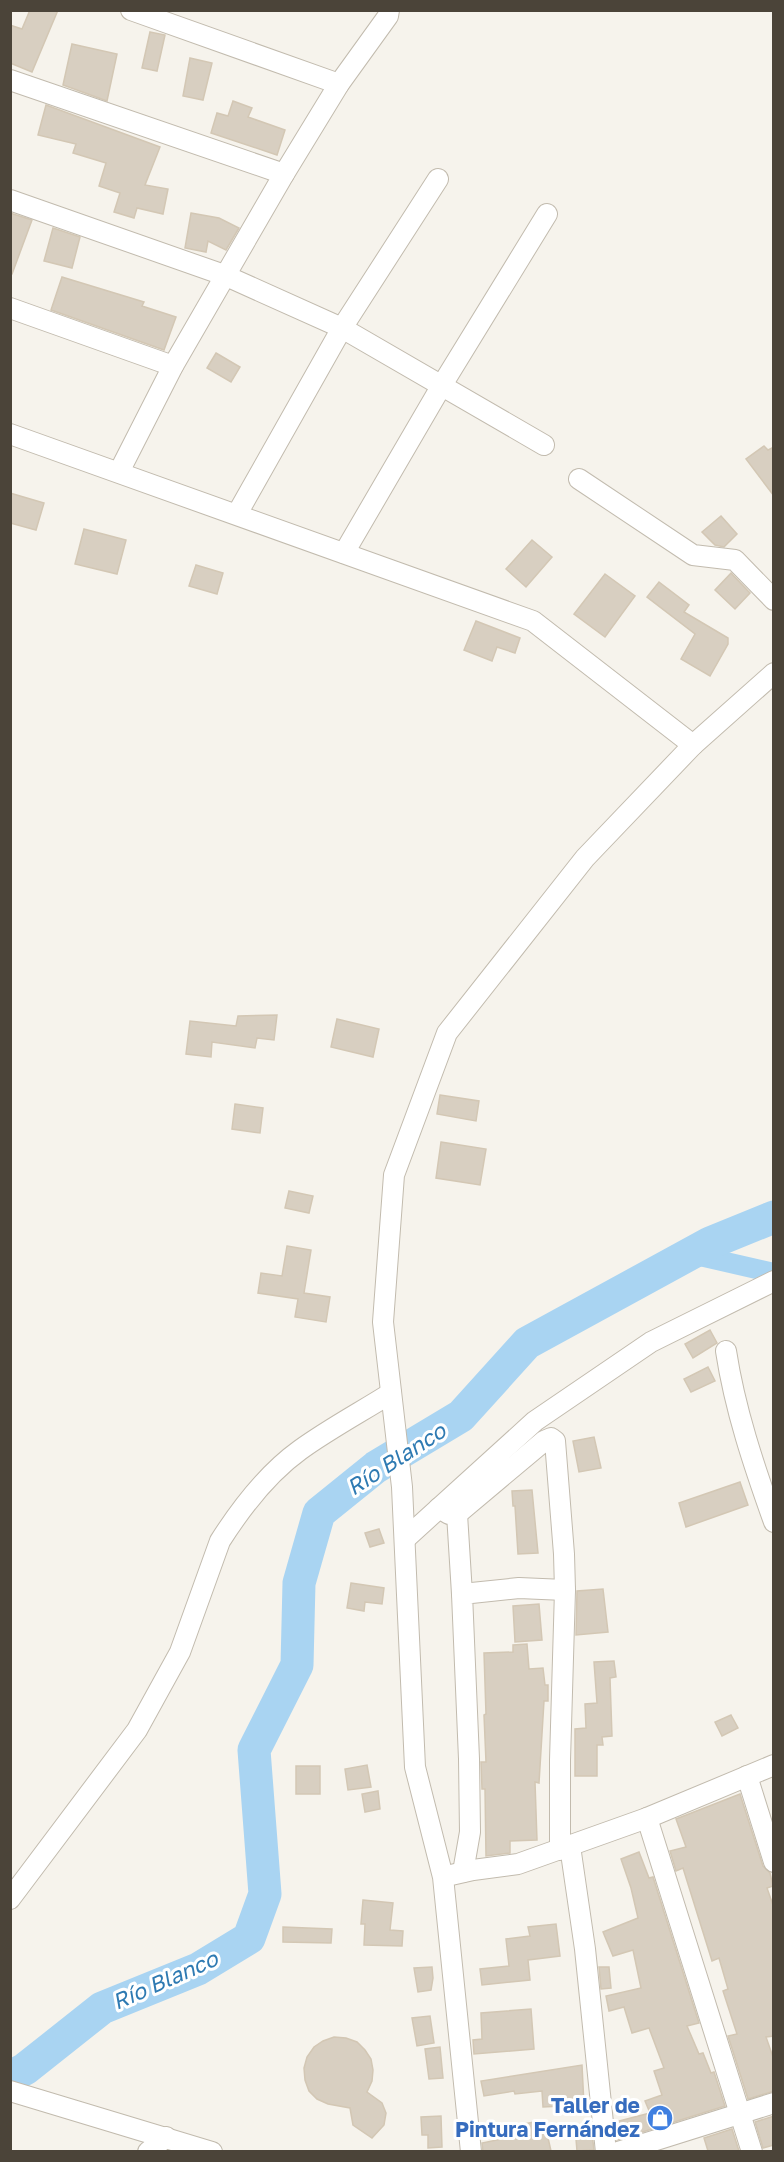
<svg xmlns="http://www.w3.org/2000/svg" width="784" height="2162" viewBox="0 0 784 2162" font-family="'Golos Text',sans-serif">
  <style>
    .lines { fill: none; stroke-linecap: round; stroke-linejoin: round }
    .canal { stroke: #a9d4f2; stroke-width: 20 }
    .river { stroke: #a9d4f2; stroke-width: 33 }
    .building { fill: #d8cfc1; stroke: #d3c7b4; stroke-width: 1.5 }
    .street-casing { stroke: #c2bbae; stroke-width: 22 }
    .street { stroke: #fff; stroke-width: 20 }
    .labels { text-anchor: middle; stroke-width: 6; stroke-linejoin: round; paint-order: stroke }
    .shop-label { font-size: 21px; font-weight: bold; fill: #366cbe; stroke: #fff; text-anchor: end }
    .water-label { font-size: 22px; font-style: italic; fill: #2e7ab2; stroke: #fff }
  </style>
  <rect width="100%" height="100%" fill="#f6f3ec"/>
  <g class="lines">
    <polyline class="canal" points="691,1254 774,1273"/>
    <polyline class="river" points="10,2077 25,2069 102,2008 198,1969 249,1938 265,1894 254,1750 297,1665 299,1583 319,1513 376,1467 461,1416 527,1343 710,1243 774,1217"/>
  </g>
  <g class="building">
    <polygon points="30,10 58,10 32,72 10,63 10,25 22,29"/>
    <polygon points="150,32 165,35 157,71 142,68"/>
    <polygon points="72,44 117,54 107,101 63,85"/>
    <polygon points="190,58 212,63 203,100 183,96"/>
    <polygon points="233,101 252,108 248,117 285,130 277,155 211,133 217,113 228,116"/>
    <polygon points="46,105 160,147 145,185 168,189 163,214 137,208 134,218 114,212 120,193 99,186 106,163 73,153 76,144 38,135"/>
    <polygon points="10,213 32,220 12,274 10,274"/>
    <polygon points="191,213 219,218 239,228 226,250 208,241 206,252 185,248"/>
    <polygon points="53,228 80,237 72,268 44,261"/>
    <polygon points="62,277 144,302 142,306 176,317 164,350 51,310"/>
    <polygon points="216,353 240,367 231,382 207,368"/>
    <polygon points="764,446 768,450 774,447 774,496 746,459"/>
    <polygon points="10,493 44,503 36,530 10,523"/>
    <polygon points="721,516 737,534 724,547 715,545 702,532"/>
    <polygon points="84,529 126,540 117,574 75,564"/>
    <polygon points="532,540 552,557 526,587 506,569"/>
    <polygon points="196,565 223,573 217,594 189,586"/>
    <polygon points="731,573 750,593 735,609 715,590"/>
    <polygon points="605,574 635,596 605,637 574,614"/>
    <polygon points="659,582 689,605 684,612 728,638 728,644 710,676 681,659 695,634 647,597"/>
    <polygon points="476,621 520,638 515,653 497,647 492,661 464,650"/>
    <polygon points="277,1015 274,1040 257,1038 255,1048 212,1042 211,1057 186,1054 190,1021 236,1026 238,1016"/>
    <polygon points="337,1019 379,1029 373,1057 331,1047"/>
    <polygon points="440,1095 479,1101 476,1121 437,1114"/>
    <polygon points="235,1104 263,1108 260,1133 232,1129"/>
    <polygon points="441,1142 486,1149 480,1185 436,1178"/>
    <polygon points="289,1191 313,1196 309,1213 285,1208"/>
    <polygon points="287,1246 311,1250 304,1293 330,1297 326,1322 295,1317 298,1299 258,1293 261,1273 282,1276"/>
    <polygon points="710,1330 717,1343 693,1358 685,1344"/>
    <polygon points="708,1367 715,1381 691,1392 684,1379"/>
    <polygon points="594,1437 601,1468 579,1472 573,1441"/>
    <polygon points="740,1482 748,1505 686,1527 679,1503"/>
    <polygon points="532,1490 538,1553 518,1554 515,1506 513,1506 512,1491"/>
    <polygon points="379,1529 384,1543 370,1547 365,1533"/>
    <polygon points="351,1583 384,1588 382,1604 365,1602 364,1611 347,1608"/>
    <polygon points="603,1589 608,1632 576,1635 577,1591"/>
    <polygon points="539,1604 542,1640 515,1642 513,1606"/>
    <polygon points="527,1644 529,1669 543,1668 545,1685 548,1685 548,1701 544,1701 539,1783 535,1782 537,1840 510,1841 510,1853 486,1856 485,1789 482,1789 481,1762 486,1762 484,1715 486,1714 484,1653 513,1652 513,1645"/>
    <polygon points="614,1661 616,1677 610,1678 612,1736 602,1737 603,1745 597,1745 597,1776 575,1776 575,1729 586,1728 585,1704 597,1703 594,1662"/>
    <polygon points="731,1715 738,1728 722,1736 715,1722"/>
    <polygon points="367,1765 371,1787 348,1790 345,1769"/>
    <rect x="296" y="1766" width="24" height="28"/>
    <polygon points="378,1791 380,1809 365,1812 362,1794"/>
    <polygon points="740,1794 763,1866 770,1873 773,1886 767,1888 774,1908 774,2036 766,2037 774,2060 774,2091 748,2099 728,2036 737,2034 723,1991 728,1989 719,1958 712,1961 683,1868 676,1871 670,1851 686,1847 676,1819"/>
    <polygon points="639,1852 649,1878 653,1877 699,2023 687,2026 699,2054 703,2053 711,2073 714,2072 725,2106 617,2140 615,2122 650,2113 645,2101 662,2095 654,2071 664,2068 649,2028 632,2033 624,2007 609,2011 606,1996 641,1988 633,1950 613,1956 603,1932 638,1918 631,1888 621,1859"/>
    <polygon points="363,1900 393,1903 390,1930 403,1931 402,1946 364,1945 365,1924 361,1924"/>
    <polygon points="556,1924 560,1956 528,1960 530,1980 482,1985 480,1969 509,1966 506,1939 530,1936 528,1927"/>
    <polygon points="283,1927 332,1929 331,1943 283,1942"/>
    <polygon points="432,1967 433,1978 431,1990 418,1992 414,1968"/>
    <polygon points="599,1967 609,1967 611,1988 601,1989"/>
    <polygon points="531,2009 534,2049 474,2054 473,2040 482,2039 481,2013"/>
    <polygon points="430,2016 434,2043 417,2046 412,2018"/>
    <polygon points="334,2037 346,2038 357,2042 365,2050 371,2059 373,2070 372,2081 367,2092 382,2103 386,2113 384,2125 372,2138 353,2125 350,2108 328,2104 317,2099 309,2091 305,2080 304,2068 307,2057 314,2047 323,2041"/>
    <polygon points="440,2047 443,2078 429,2079 425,2049"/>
    <polygon points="582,2065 584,2105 543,2107 542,2091 515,2094 514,2091 484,2096 481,2081"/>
    <polygon points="441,2116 442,2147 428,2148 428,2135 422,2135 421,2117"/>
    <polygon points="774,2116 774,2145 763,2148 755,2122"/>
    <polygon points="544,2120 551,2151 483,2151 482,2143 521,2135 519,2125"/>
    <polygon points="591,2126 594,2150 577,2151 575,2127"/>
    <polygon points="732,2129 739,2151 708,2151 704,2138"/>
  </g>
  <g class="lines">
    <defs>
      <g id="street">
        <polyline points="131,10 339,84"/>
        <polyline points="10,80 284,174"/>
        <polyline points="10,200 224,275 342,328 544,445"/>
        <polyline points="10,308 173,366"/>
        <polyline points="10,434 533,621 693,745"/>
        <polyline points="119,472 173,366 284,174 339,84 388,16 389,10"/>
        <polyline points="579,479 693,555 735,560 774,600"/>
        <polyline points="237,514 342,328 438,179"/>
        <polyline points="344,553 442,385 547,214"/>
        <path d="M726,1351C735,1410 754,1466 774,1522"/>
        <polyline points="439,1508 449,1514 457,1514 544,1441 551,1438 555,1441 564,1554 565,1590 560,1760 560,1850"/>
        <polyline points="457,1514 462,1594"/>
        <polyline points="405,1539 535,1421 651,1342 774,1281"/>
        <polyline points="747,1776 774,1862"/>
        <polyline points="647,1818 752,2152"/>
        <polyline points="570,1846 585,1949 606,2152"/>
        <polyline points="463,1872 470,1832 469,1759 462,1594 519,1588 565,1590"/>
        <polyline points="451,1875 473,1870 518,1864 647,1818 774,1765"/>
        <path d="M10,1899L137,1730L180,1652L220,1541C241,1508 268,1473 300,1450C329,1429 361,1412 391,1393"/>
        <polyline points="10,2091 212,2152"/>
        <polyline points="148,2152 166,2137"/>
        <polyline points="471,2152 443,1877 415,1767 402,1487 383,1322 394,1175 447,1033 585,858 693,745 774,673"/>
        <polyline points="618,2152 774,2103"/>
      </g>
    </defs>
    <use href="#street" class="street-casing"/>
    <use href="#street" class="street"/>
  </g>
  <defs>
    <symbol id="shop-disc" viewBox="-11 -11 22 22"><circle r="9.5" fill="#3f7fe0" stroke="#fff"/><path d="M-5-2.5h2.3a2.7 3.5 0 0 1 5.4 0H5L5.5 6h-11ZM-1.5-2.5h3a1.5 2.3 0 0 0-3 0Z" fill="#fff"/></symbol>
  </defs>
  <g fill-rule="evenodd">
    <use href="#shop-disc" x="645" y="2103" width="30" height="30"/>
  </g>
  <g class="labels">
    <g class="shop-label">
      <text x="640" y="2113">Taller de<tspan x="640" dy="24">Pintura Fernández</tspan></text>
    </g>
    <g class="water-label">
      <text transform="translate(396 1459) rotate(-33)" y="8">Río Blanco</text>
      <text transform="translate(165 1980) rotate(-24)" y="8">Río Blanco</text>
    </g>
  </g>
  <rect width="784" height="2162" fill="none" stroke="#4b4439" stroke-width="24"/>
</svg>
